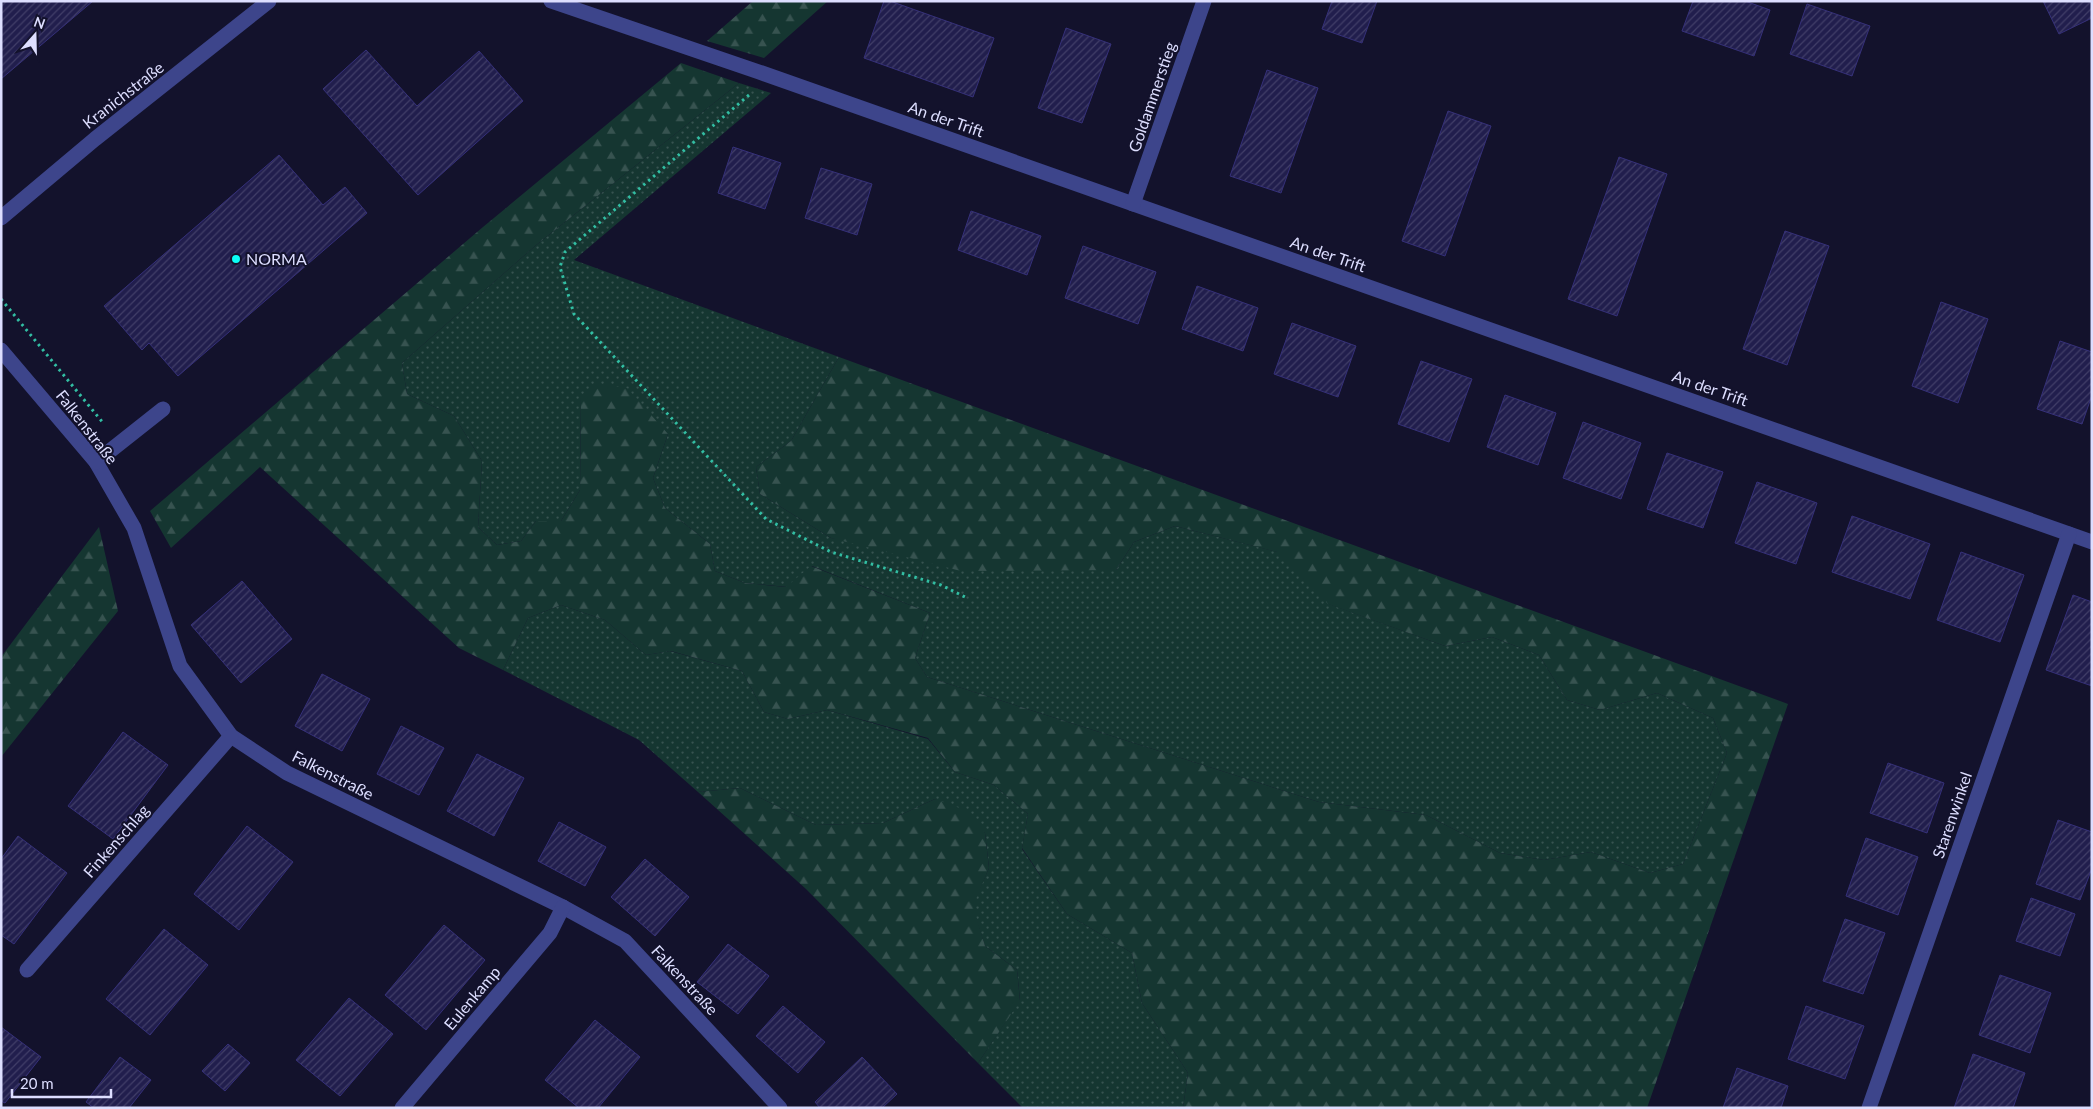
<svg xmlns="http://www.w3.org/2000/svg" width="2093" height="1109" viewBox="0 0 2093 1109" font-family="Lato,sans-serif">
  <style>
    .grass { fill: url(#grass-dots) }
    .forest { fill: url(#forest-firs) }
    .building { fill: url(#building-hatch); stroke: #353079 }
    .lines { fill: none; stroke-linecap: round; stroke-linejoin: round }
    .path { stroke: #32bea3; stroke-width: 3; stroke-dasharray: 2.5 4; stroke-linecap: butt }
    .minor { stroke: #3d458b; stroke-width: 15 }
    .poi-dot { fill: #0bfdf5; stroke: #13122c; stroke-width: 2 }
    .labels { text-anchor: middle; stroke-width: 4; stroke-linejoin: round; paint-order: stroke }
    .street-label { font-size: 16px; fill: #dddeff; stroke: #13122c }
    .poi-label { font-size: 16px; fill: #dddeff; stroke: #13122c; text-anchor: start }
  </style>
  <defs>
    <pattern id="grass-dots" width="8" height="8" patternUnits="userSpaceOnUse" patternTransform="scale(1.25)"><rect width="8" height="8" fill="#153631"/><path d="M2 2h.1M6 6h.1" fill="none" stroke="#375350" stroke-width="1.8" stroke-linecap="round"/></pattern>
    <pattern id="forest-firs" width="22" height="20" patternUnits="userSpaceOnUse" patternTransform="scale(1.25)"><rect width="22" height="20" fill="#153631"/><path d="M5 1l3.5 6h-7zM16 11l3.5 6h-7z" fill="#375350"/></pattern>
    <pattern id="building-hatch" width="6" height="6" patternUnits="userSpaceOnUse" patternTransform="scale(1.25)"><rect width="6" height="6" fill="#211e4d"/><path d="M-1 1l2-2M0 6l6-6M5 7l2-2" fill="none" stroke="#413e68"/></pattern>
  </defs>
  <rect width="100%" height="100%" fill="#13122c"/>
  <g class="grass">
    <polygon points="739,83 771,93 574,260 839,357 791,441 756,467 760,494 831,538 1116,570 1134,542 1175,526 1278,552 1329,604 1445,646 1492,637 1539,655 1567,700 1600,710 1657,693 1713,718 1727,753 1683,864 1650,873 1591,852 1544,860 1500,853 1426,815 1319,802 927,677 915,658 930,613 812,566 787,587 745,583 715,571 710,544 665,508 653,478 668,434 581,396 580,490 561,521 536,521 521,541 497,545 478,527 482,461 454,416 407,394 402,363 535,246"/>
    <polygon points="561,605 605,620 646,655 670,651 742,671 764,712 788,719 827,710 928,739 955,772 994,785 1028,814 1022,849 1067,914 1132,953 1142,1003 1188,1073 1183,1108 1023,1108 978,1063 1020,1000 1017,970 985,946 972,906 989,868 985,833 935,799 883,823 816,825 740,788 698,792 639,740 503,670 528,618"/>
  </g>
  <g class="forest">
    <polygon points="753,1 828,1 764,58 707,41"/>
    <polygon points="681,63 739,83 535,246 402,363 407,394 454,416 482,461 478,527 497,545 521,541 536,521 561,521 580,490 581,396 594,384 627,388 668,434 653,478 665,508 710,544 715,571 745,583 786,587 811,566 930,613 915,658 927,677 1319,802 1426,815 1500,853 1544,860 1591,852 1650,873 1683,864 1727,753 1713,718 1657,693 1600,710 1567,700 1539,655 1492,637 1445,646 1328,604 1277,552 1175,526 1134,542 1116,570 961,571 831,538 760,494 756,467 791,441 839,357 1788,704 1647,1108 1183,1108 1188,1073 1142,1003 1132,953 1067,914 1022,848 1028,814 994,785 955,772 928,738 827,710 788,719 764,712 742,671 671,651 646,655 605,620 561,605 528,618 503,670 459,648 260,467 171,548 150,511 483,227"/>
    <polygon points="99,527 118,611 1,757 1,657"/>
    <polygon points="740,788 816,825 883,823 935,799 965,810 985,833 989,868 973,906 985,946 1017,970 1020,1001 978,1063 806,889 698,792"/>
  </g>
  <g class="building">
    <polygon points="1,1 93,1 1,79"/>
    <polygon points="884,1 890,1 994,38 973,97 864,58"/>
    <polygon points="1332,1 1377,1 1362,43 1322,29"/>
    <polygon points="1693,1 1745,1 1770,10 1754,56 1682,31"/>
    <polygon points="2043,1 2092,1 2092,18 2059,34"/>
    <polygon points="1807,4 1870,26 1852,76 1790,54"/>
    <polygon points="1066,28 1111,44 1082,123 1038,108"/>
    <polygon points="366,50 417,106 479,51 523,101 418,195 323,89"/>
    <polygon points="1267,70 1318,88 1281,193 1230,176"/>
    <polygon points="1448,111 1491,126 1445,256 1402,241"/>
    <polygon points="733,147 781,163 765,209 718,193"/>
    <polygon points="279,155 323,205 345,187 367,213 178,376 149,343 142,350 104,306"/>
    <polygon points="1619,157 1667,174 1617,316 1568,299"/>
    <polygon points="821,168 872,184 857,235 805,218"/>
    <polygon points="971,211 1041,236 1027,275 958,250"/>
    <polygon points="1785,231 1829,246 1787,365 1743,349"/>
    <polygon points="1083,246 1156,272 1138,324 1065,298"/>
    <polygon points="1197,286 1258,308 1243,351 1182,329"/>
    <polygon points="1941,302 1988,319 1958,403 1912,386"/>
    <polygon points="1292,323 1356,346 1338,397 1274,374"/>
    <polygon points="2060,341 2092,352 2092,395 2082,424 2037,409"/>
    <polygon points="1421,361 1472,379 1449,442 1398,424"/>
    <polygon points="1505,395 1556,413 1538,465 1487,447"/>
    <polygon points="1583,422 1641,443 1621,499 1563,478"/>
    <polygon points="1667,453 1723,472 1703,528 1647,509"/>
    <polygon points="1757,482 1817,503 1796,564 1735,543"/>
    <polygon points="1852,516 1930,544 1910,599 1832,572"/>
    <polygon points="1961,552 2024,575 2000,642 1937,620"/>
    <polygon points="242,581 292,639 241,683 191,625"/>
    <polygon points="2073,595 2092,602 2092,686 2046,670"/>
    <polygon points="322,674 370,699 342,751 295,726"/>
    <polygon points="401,726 444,748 419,795 377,774"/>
    <polygon points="123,732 168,765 113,839 68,806"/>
    <polygon points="477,754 524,778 494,836 447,811"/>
    <polygon points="1888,763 1944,783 1927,833 1870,813"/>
    <polygon points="2058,820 2092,832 2092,868 2080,900 2036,884"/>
    <polygon points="559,822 606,847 585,886 538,861"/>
    <polygon points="247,826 293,862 239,930 194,894"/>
    <polygon points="18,836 67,873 14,944 1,935 1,859"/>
    <polygon points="1866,838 1918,857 1898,915 1846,896"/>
    <polygon points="645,859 689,897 655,936 611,897"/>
    <polygon points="2031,898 2075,914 2060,956 2016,941"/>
    <polygon points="1845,919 1885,933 1863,994 1823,981"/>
    <polygon points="444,925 485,960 426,1030 385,995"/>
    <polygon points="164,929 208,965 150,1035 106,999"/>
    <polygon points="728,944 769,976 738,1014 697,982"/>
    <polygon points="2000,975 2051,993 2030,1053 1979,1035"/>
    <polygon points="349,998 393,1034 340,1096 296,1060"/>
    <polygon points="783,1006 825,1042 798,1073 756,1036"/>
    <polygon points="1806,1006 1864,1026 1845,1079 1788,1059"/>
    <polygon points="595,1020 640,1057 598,1108 579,1108 545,1080"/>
    <polygon points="1,1027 41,1057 5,1103 1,1101"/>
    <polygon points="228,1044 250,1063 225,1091 202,1071"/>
    <polygon points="1973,1054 2025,1073 2013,1108 1954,1108"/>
    <polygon points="120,1057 151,1080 129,1108 94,1108 86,1102"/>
    <polygon points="862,1057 897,1094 882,1108 820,1108 815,1102"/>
    <polygon points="1737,1068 1788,1086 1781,1108 1723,1108"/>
  </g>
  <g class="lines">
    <g class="path">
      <polyline points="749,95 565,252 560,267 574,314 766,519 831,552 941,585 965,597"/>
      <polyline points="1,299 104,424"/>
    </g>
    <g class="minor">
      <polyline points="551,1 759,72 2092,542"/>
      <polyline points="1133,204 1204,1"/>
      <polyline points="1,218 95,139 269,1"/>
      <polyline points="1,350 96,462 134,528 180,666 231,736 287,773 563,907 625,941 780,1108"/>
      <polyline points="96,462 163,409"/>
      <polyline points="27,970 231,736"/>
      <polyline points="402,1108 550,933 563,907"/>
      <polyline points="1869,1108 2069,534"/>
    </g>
  </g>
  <circle class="poi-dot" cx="236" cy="259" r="5"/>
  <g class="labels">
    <g class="street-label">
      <text transform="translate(123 95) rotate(-38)" y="6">Kranichstraße</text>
      <text transform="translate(1152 97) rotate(-71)" y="6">Goldammerstieg</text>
      <text transform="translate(946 119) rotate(19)" y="6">An der Trift</text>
      <text transform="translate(1328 254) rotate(19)" y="6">An der Trift</text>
      <text transform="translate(1710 388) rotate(19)" y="6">An der Trift</text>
      <text transform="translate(87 427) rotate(52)" y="6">Falkenstraße</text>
      <text transform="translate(333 775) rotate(27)" y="6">Falkenstraße</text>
      <text transform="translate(1952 815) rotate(-71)" y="6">Starenwinkel</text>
      <text transform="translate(116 841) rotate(-49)" y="6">Finkenschlag</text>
      <text transform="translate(685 980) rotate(47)" y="6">Falkenstraße</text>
      <text transform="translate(472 998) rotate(-50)" y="6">Eulenkamp</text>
    </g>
    <g class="poi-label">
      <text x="246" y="265">NORMA</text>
    </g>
  </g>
  <rect width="2093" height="1109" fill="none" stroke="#dddeff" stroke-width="5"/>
  <g transform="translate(35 35) rotate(20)" stroke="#13122c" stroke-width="4" paint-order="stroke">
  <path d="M0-4L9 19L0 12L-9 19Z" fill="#dddeff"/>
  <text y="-8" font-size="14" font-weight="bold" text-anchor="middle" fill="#dddeff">N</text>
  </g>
  <path d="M12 1089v8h99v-8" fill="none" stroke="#dddeff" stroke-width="2.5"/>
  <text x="20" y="1089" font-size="15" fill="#dddeff" stroke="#13122c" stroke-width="4" paint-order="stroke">20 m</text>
</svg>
